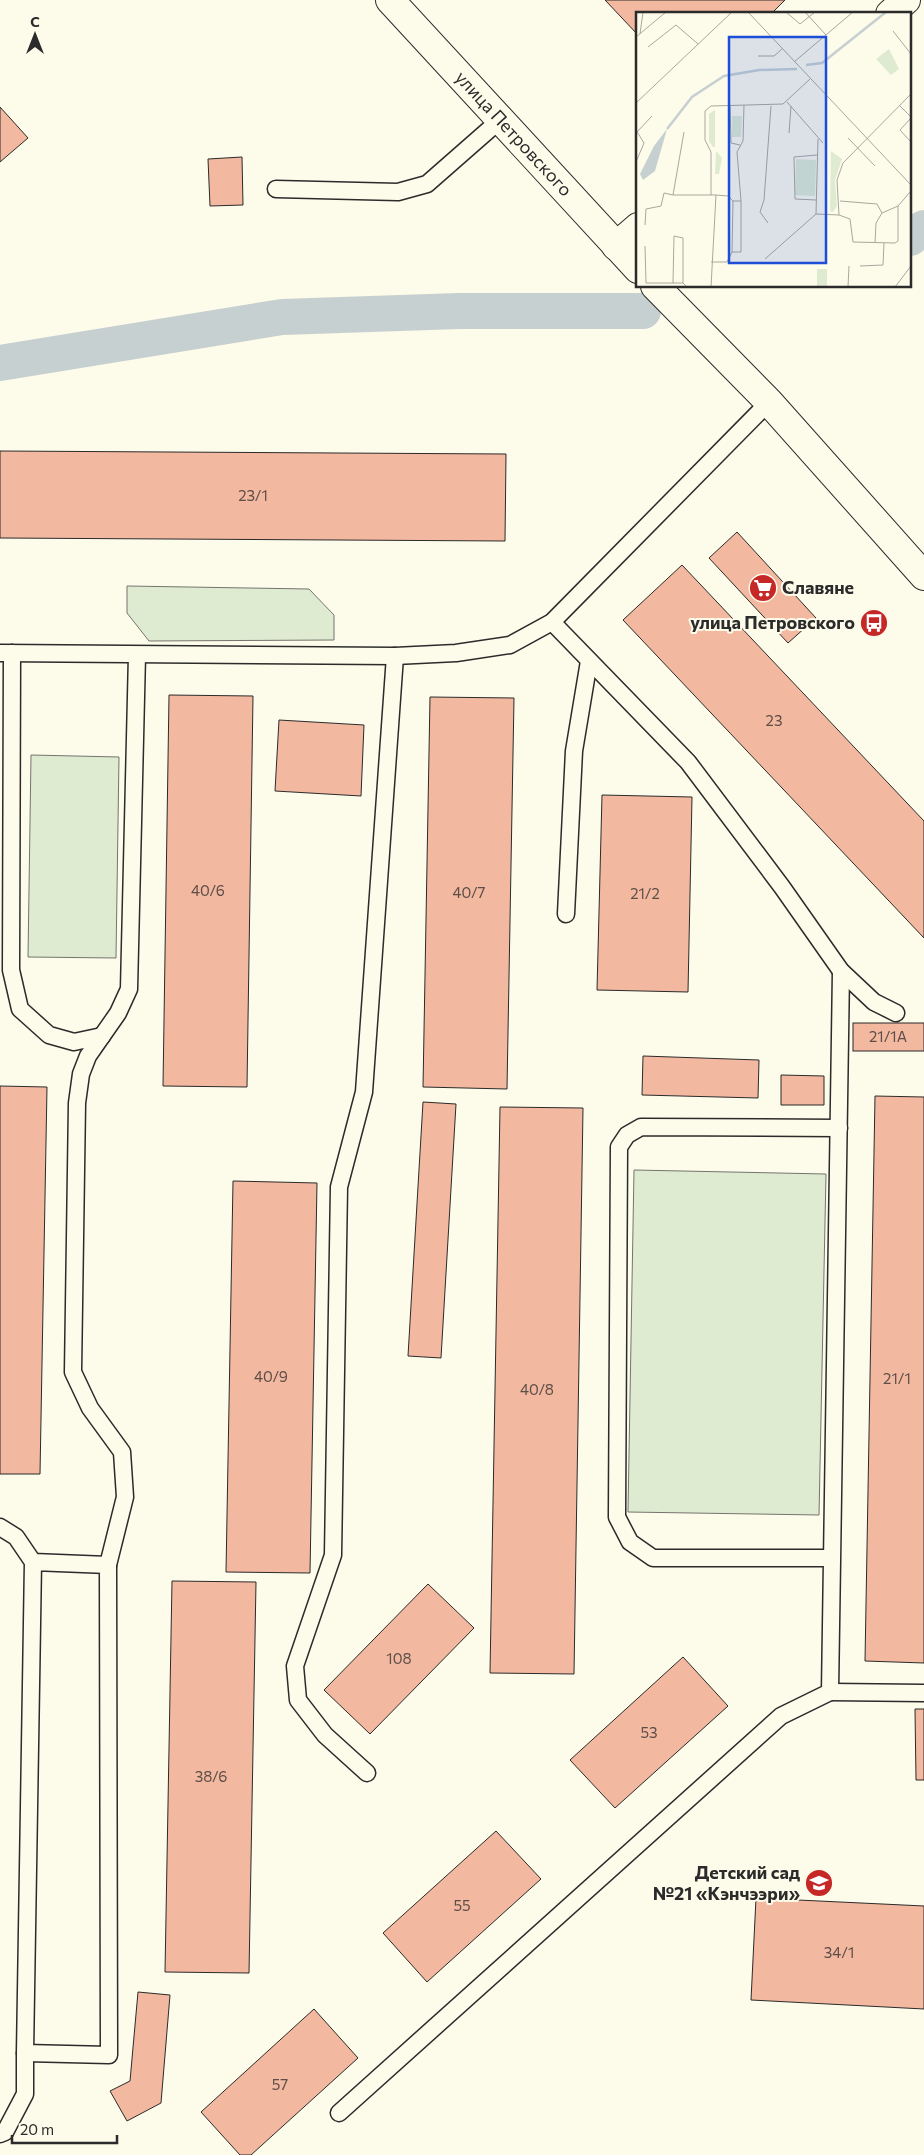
<svg xmlns="http://www.w3.org/2000/svg" width="924" height="2155" viewBox="0 0 924 2155" font-family="Commissioner,sans-serif">
  <style>
    .green { fill: #deebd1; stroke: #74746e }
    .lines { fill: none; stroke-linecap: round; stroke-linejoin: round }
    .canal { stroke: #c7d0d0; stroke-width: 36 }
    .building { fill: #f2b8a0; stroke: #2b2b2b }
    .service-casing { stroke: #2b2b2b; stroke-width: 19 }
    .minor-casing { stroke: #2b2b2b; stroke-width: 30 }
    .primary-casing { stroke: #2b2b2b; stroke-width: 30 }
    .service { stroke: #fdfbea; stroke-width: 16 }
    .minor { stroke: #fdfbea; stroke-width: 28 }
    .primary { stroke: #fdfbea; stroke-width: 28 }
    .labels { text-anchor: middle; stroke-width: 4; stroke-linejoin: round; paint-order: stroke }
    .number-label { font-size: 15px; fill: #5d4e48 }
    .street-label { font-size: 18px; fill: #2b2b2b; stroke: #fdfbea }
    .poi-label { font-size: 18px; font-weight: bold; fill: #2b2b2b; stroke: #fdfbea; text-anchor: end }
    .inset-river { fill: none; stroke: #c7d0d0; stroke-width: 2.5 }
    .inset-road { fill: none; stroke: #a9a89e; stroke-width: 1 }
    .view { fill: #1d4ed8; fill-opacity: 0.15; stroke: #1d4ed8; stroke-width: 2.5 }
    .inset-edge { fill: none; stroke: #2b2b2b; stroke-width: 2.5 }
  </style>
  <rect width="100%" height="100%" fill="#fdfbea"/>
  <g class="green">
    <polygon points="127,586 309,589 334,615 334,640 149,641 127,613"/>
    <polygon points="31,755 119,757 116,958 28,957"/>
    <polygon points="634,1170 826,1174 819,1515 628,1512"/>
  </g>
  <g class="lines">
    <g class="canal">
      <polyline points="910,238 924,228"/>
      <polyline points="0,363 282,317 459,311 643,311"/>
    </g>
  </g>
  <g class="building">
    <polygon points="605,0 785,0 771,14 638,14 638,35"/>
    <polygon points="0,107 28,138 0,162"/>
    <polygon points="242,157 243,205 210,206 208,159"/>
    <polygon points="0,451 506,454 505,541 0,538"/>
    <polygon points="737,532 816,618 788,643 709,558"/>
    <polygon points="682,565 924,821 924,938 623,620"/>
    <polygon points="169,695 253,696 247,1087 163,1086"/>
    <polygon points="430,697 514,698 507,1089 423,1087"/>
    <polygon points="279,720 364,725 361,796 275,791"/>
    <polygon points="602,795 692,797 688,992 597,990"/>
    <rect x="853" y="1023" width="71" height="28"/>
    <polygon points="643,1056 759,1060 758,1098 642,1095"/>
    <polygon points="781,1075 824,1076 824,1105 781,1105"/>
    <polygon points="0,1086 47,1087 40,1474 0,1474"/>
    <polygon points="875,1096 924,1097 924,1663 865,1661"/>
    <polygon points="423,1102 456,1104 441,1358 408,1356"/>
    <polygon points="500,1107 583,1108 574,1674 490,1673"/>
    <polygon points="233,1181 317,1183 310,1573 226,1572"/>
    <polygon points="172,1581 256,1582 249,1973 165,1972"/>
    <polygon points="428,1584 474,1628 370,1734 324,1690"/>
    <polygon points="683,1657 728,1706 615,1808 570,1760"/>
    <polygon points="915,1709 924,1709 924,1780 916,1780"/>
    <polygon points="496,1831 541,1879 427,1982 383,1933"/>
    <polygon points="756,1898 924,1906 924,2009 751,2000"/>
    <polygon points="138,1992 170,1995 161,2103 127,2121 110,2091 130,2081"/>
    <polygon points="314,2009 358,2058 251,2155 240,2155 201,2112"/>
  </g>
  <g class="lines">
    <defs>
      <g id="service">
        <polyline points="276,189 398,192 427,184 500,120"/>
        <polyline points="552,622 688,762 782,887 841,971 874,1002 896,1013"/>
        <polyline points="0,653 395,656 456,653 510,645 552,622 769,402"/>
        <polyline points="12,653 11,970 20,1009 49,1035 74,1042 102,1036"/>
        <polyline points="566,914 574,751 589,661"/>
        <polyline points="0,1527 16,1537 33,1562 25,2053 109,2055 108,1565 33,1562"/>
        <polyline points="831,1558 653,1558 630,1542 617,1517 619,1147 627,1135 641,1127 839,1128"/>
        <polyline points="108,1565 125,1497 122,1452 90,1408 73,1372 77,1103 81,1074 88,1056 118,1013 129,989 137,655"/>
        <polyline points="830,1692 924,1693"/>
        <polyline points="367,1773 325,1735 298,1700 295,1666 333,1555 339,1187 364,1092 395,656"/>
        <polyline points="339,2113 781,1716 830,1692 841,971"/>
        <polyline points="0,2134 5,2132 25,2094 25,2053"/>
      </g>
      <g id="minor">
        <polyline points="890,14 906,0"/>
        <polyline points="616,246 638,227"/>
      </g>
      <g id="primary">
        <path id="s1" d="M390,0L638,269"/>
        <polyline points="655,286 769,402 924,576"/>
      </g>
    </defs>
    <use href="#service" class="service-casing"/>
    <use href="#minor" class="minor-casing"/>
    <use href="#primary" class="primary-casing"/>
    <use href="#service" class="service"/>
    <use href="#minor" class="minor"/>
    <use href="#primary" class="primary"/>
  </g>
  <defs>
    <symbol id="supermarket-disc" viewBox="-11 -11 22 22"><circle r="9.5" fill="#c62828" stroke="#fdfbea"/><path d="M-6-5.5h2.5l.6 2H6L4.5 2H-2.5L-4.4-4H-6ZM-1.5 3.2a1.3 1.3 0 1 0 .1 0ZM3 3.2a1.3 1.3 0 1 0 .1 0Z" fill="#fff"/></symbol>
    <symbol id="bus-disc" viewBox="-11 -11 22 22"><circle r="9.5" fill="#c62828" stroke="#fdfbea"/><path d="M-5-6H5V4H4V6H2V4H-2V6H-4V4H-5ZM-3.5-4V0h7V-4ZM-3.5 1.2v1.5H-2V1.2ZM2 1.2v1.5H3.5V1.2Z" fill="#fff"/></symbol>
    <symbol id="school-disc" viewBox="-11 -11 22 22"><circle r="9.5" fill="#c62828" stroke="#fdfbea"/><path d="M0-5L7-2L0 1L-7-2ZM-4 1L0 2.5L4 1V4Q0 6-4 4Z" fill="#fff"/></symbol>
  </defs>
  <g fill-rule="evenodd">
    <use href="#supermarket-disc" x="747" y="572" width="32" height="32"/>
    <use href="#bus-disc" x="858" y="607" width="32" height="32"/>
    <use href="#school-disc" x="803" y="1867" width="32" height="32"/>
  </g>
  <g class="labels">
    <g class="number-label">
      <text x="253" y="501">23/1</text>
      <text x="774" y="726">23</text>
      <text x="208" y="896">40/6</text>
      <text x="469" y="898">40/7</text>
      <text x="645" y="899">21/2</text>
      <text x="888" y="1042">21/1А</text>
      <text x="271" y="1382">40/9</text>
      <text x="897" y="1384">21/1</text>
      <text x="537" y="1395">40/8</text>
      <text x="399" y="1664">108</text>
      <text x="649" y="1738">53</text>
      <text x="211" y="1782">38/6</text>
      <text x="462" y="1911">55</text>
      <text x="839" y="1958">34/1</text>
      <text x="280" y="2090">57</text>
    </g>
    <g class="street-label">
      <text dy="6" stroke="none"><textPath href="#s1" startOffset="182">улица Петровского</textPath></text>
    </g>
    <g class="poi-label">
      <text x="782" y="594" text-anchor="start">Славяне</text>
      <text x="855" y="629">улица Петровского</text>
      <text x="800" y="1879">Детский сад<tspan x="800" dy="21">№21 «Кэнчээри»</tspan></text>
    </g>
  </g>
  <g transform="translate(636 12)">
    <rect width="275" height="275" fill="#fdfbea"/>
    <path d="M253,37L263,57L255,63L240,47ZM79,98V135H77L73,129V102ZM96,104H106L105,125H96ZM80,139L86,146L83,162H79ZM195,139L206,147L199,168L201,194L197,200L194,199ZM160,147L180,148L179,184L159,183ZM181,257H191V275H181Z" fill="#deebd1"/>
    <path d="M31,117L19,159L7,168L4,162L18,134Z" fill="#c7d0d0"/>
    <path class="inset-river" d="M170,53L186,51L250,0M31,117L56,85L88,64L123,58L161,57"/>
    <path class="inset-road" d="M112,0L275,173M150,0L164,12L179,0M169,0L190,23M257,19L275,42M4,22L7,0M0,25L30,0M12,35L40,13L62,32M122,44H138L146,37M158,50L217,0M151,90L187,131M0,91L96,0M94,93L95,131L104,133M263,93L275,105M275,106L264,118L275,130M0,118L8,131L0,150M48,120L37,183H75M0,121L16,104M153,121L155,94M212,126L239,154M80,183L92,184L97,189L96,240H105V189H97M180,188L159,187L158,145L181,143M105,189L101,140L107,129L108,93M204,189L241,192L246,201M180,202L203,203L214,207L217,230L259,231L262,229V194M203,203L201,168L207,151L275,82M132,211L124,200L128,188L135,94M9,213L10,197L25,194L28,181L37,183M239,231L240,211L246,201L262,194L275,179M9,234L10,271H47L51,275M129,247L180,202L182,127M75,250H91L96,240M224,254L247,253L248,231M37,271L38,224L47,226V271M75,275L80,183H75V140L69,128V99L75,94L147,92L174,67M212,275L213,254M259,275L275,254"/>
    <path class="view" d="M93,25H190V251H93Z"/>
    <rect width="275" height="275" class="inset-edge"/>
  </g>
  <g transform="translate(35 35)" stroke="#fdfbea" stroke-width="4" paint-order="stroke">
  <path d="M0-4L9 19L0 12L-9 19Z" fill="#2b2b2b"/>
  <text y="-8" font-size="14" font-weight="bold" text-anchor="middle" fill="#2b2b2b">С</text>
  </g>
  <path d="M12 2135v8h105v-8" fill="none" stroke="#2b2b2b" stroke-width="2.5"/>
  <text x="20" y="2135" font-size="15" fill="#2b2b2b" stroke="#fdfbea" stroke-width="4" paint-order="stroke">20 m</text>
</svg>
